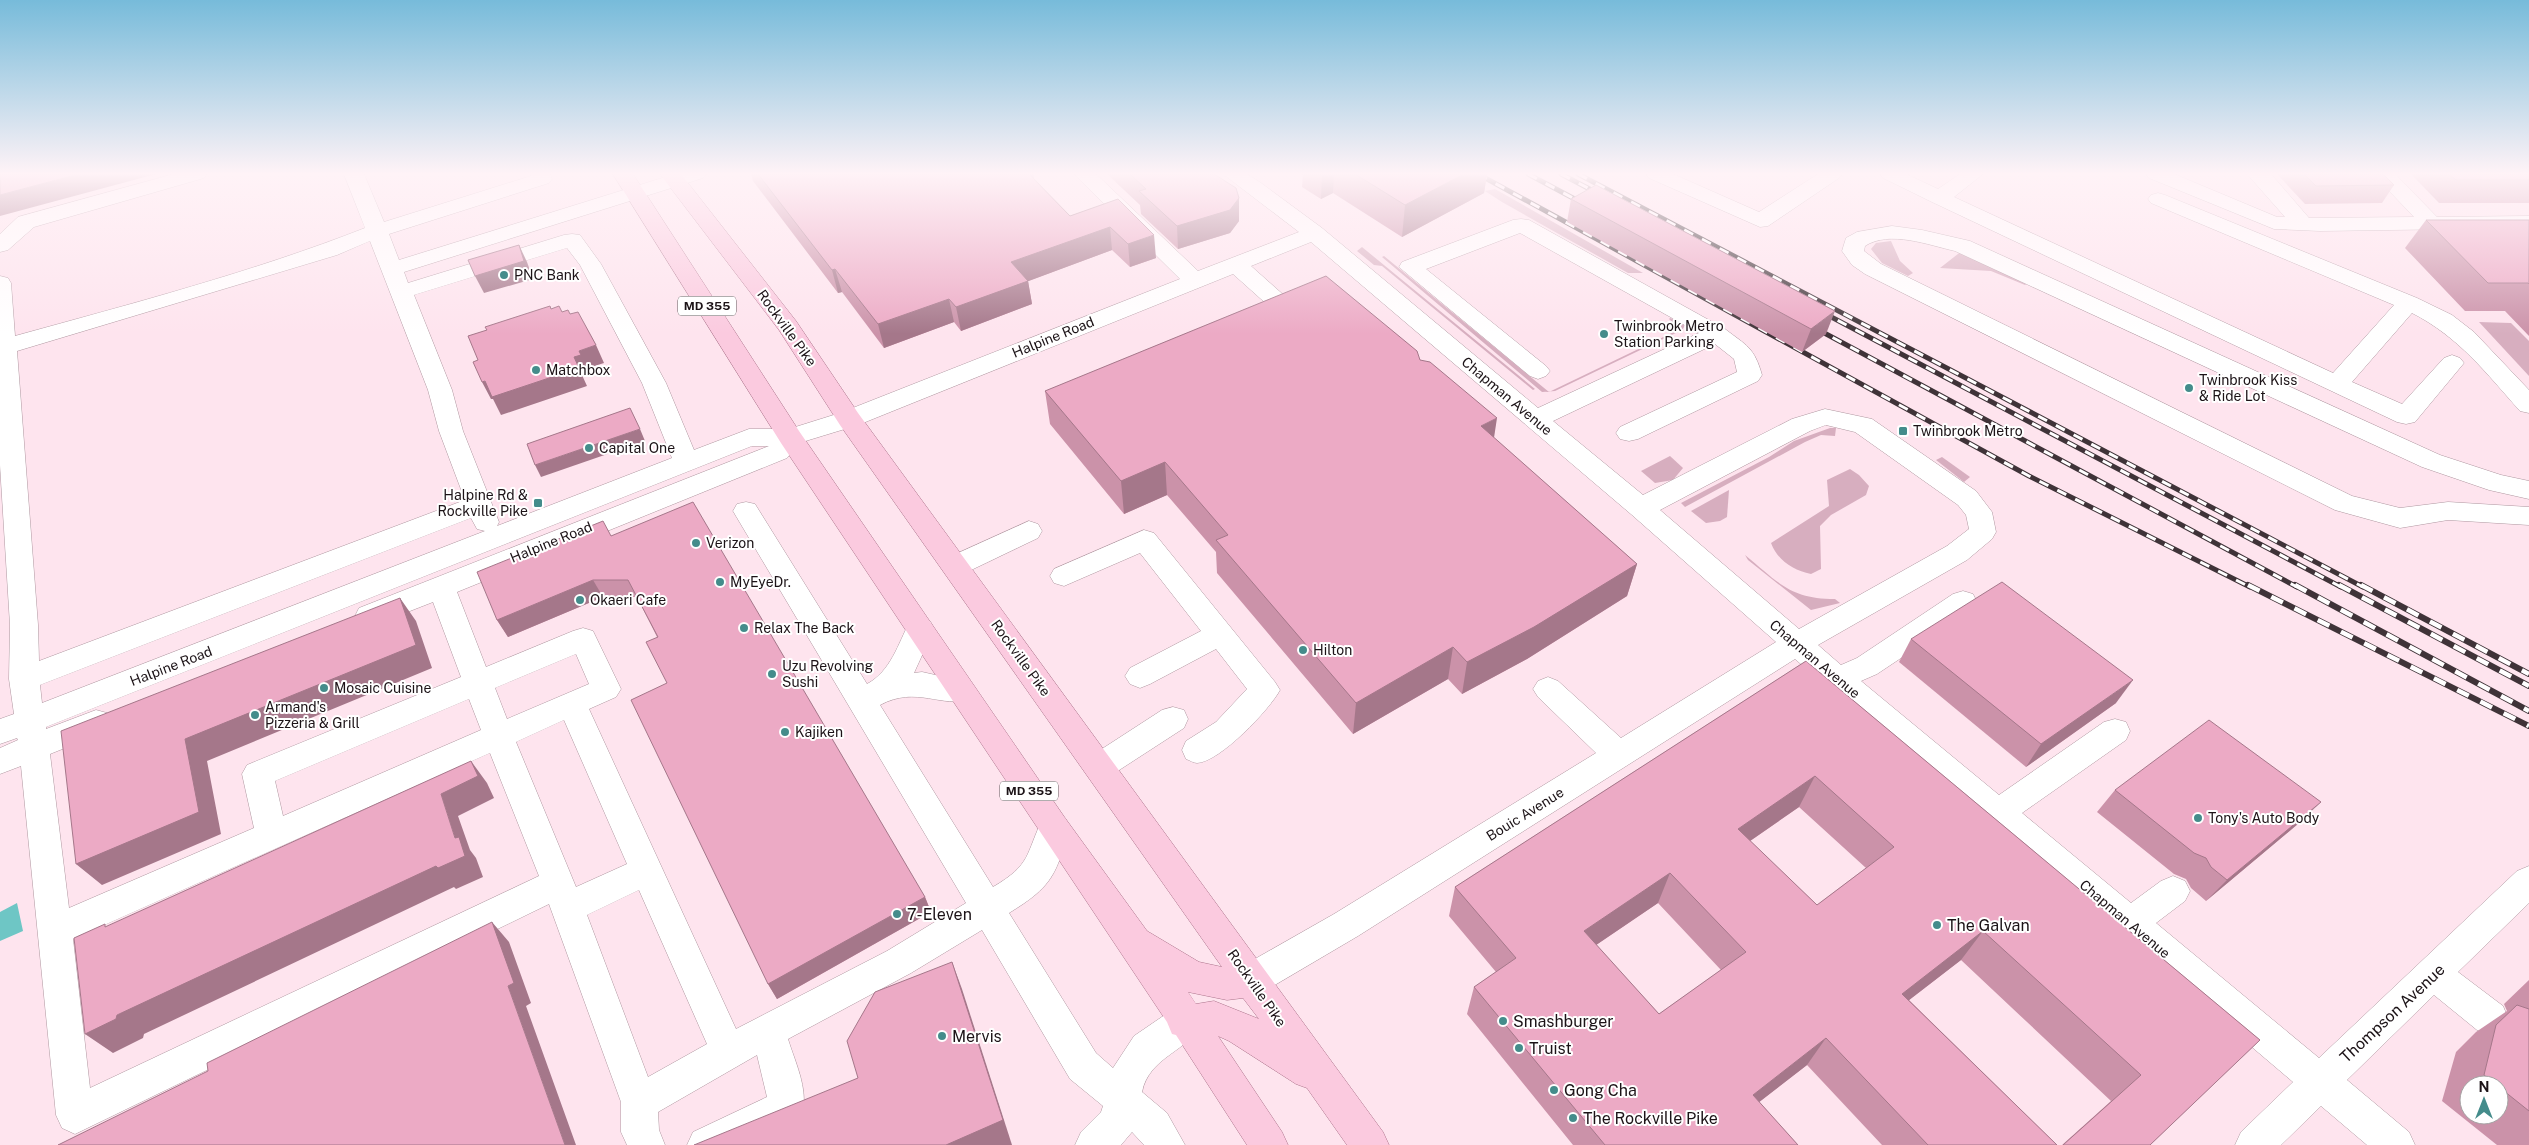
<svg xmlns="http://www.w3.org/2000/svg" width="2529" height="1145" viewBox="0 0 2529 1145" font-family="'Public Sans',sans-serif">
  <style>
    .green { fill: #d7aebf }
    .water { fill: #6ec6c5 }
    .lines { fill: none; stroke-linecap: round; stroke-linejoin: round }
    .minor-casing { stroke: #af97a0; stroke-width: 1 }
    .major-casing { stroke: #ac738b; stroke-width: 1 }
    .minor { fill: #fff; fill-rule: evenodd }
    .major { fill: #fbcadf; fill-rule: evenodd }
    .rail-far1-casing { stroke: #3f3338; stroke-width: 5 }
    .rail-casing { stroke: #3f3338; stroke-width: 6 }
    .rail-far1 { stroke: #fff; stroke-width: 3; stroke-dasharray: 10; stroke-linecap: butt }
    .rail { stroke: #fff; stroke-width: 4.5; stroke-dasharray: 13; stroke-linecap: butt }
    .wall { fill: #cb92a9; fill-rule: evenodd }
    .shaded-wall { fill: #a5778a }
    .building { fill: #ecaac5; stroke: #a5778a; fill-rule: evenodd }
    .poi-dot { fill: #448c8b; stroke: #fff; stroke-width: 2 }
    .labels { text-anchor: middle; stroke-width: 4; stroke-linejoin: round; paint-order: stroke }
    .shield { fill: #fff; stroke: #605a5d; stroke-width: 1 }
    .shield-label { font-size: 12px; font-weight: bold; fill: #1c1317 }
    .poi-label { font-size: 14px; fill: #1c1317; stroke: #fff; text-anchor: start }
    .street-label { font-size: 14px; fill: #1c1317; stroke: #fff }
    .near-poi-label { font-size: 16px; fill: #1c1317; stroke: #fff; text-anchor: start }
    .near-street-label { font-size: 16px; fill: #1c1317; stroke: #fff }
  </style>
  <rect width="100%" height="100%" fill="#fee4ee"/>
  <g class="green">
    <polygon points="1495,189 1643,273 1628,273 1502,202 1485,191"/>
    <polygon points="1891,241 1900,261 1913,273 1908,276 1882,263 1871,249 1876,243"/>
    <polygon points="1362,247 1535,389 1533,390 1382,266 1374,265 1357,251"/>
    <polygon points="1963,250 2029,282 2025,285 1991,271 1940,268"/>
    <polygon points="1384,256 1549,392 1680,329 1669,319 1670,318 1686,324 1682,330 1555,391 1542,392 1382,257"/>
    <polygon points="2479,322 2511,323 2529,341 2529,376"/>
    <polygon points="1830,428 1836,428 1835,436 1821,435 1805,442 1685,507 1681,503 1769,457 1794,441"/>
    <polygon points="1670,456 1683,468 1673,480 1655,483 1641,471"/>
    <polygon points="1942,457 1970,477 1964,482 1936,460"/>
    <path d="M1850,469L1859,475L1869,486L1866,495L1831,515L1820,526L1821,569L1811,574C1793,570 1778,561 1771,543L1829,506L1827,480Z"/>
    <polygon points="1729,490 1727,517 1720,521 1706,523 1691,511"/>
    <path d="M1745,555C1778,582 1790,599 1835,599L1840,603L1811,610L1748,560Z"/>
  </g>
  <polygon class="water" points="17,903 23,931 0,941 0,912"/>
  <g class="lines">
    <defs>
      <g id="minor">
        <polygon points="174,174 207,174 204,178 34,227 8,250 0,252 0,234 18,217"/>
        <path d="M344,174H364L384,222L531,176L530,174H550L552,179L549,183L389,234L399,260L675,174H706L703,178L404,272L408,283L564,235L572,234L580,235L601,264L666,383L694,450L749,429H789L840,413L1180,279L1074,174H1096L1198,271L1299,232L1223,174H1247L1261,183L1322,228L1538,408L1699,333L1520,233L1426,269L1546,366L1550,371L1546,376L1538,379L1530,376L1399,267L1402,262L1513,220L1521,219L1529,220L1725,329C1747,346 1754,347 1762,375L1758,381L1638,439L1629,441L1620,439L1616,433L1620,427L1737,372L1734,359L1715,344L1553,421L1643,495L1792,419L1825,409L1872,419L1976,491L1992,512L1996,532L1992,539L1967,560L1818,645L1841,665L1857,658L1953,594L1963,591L1973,594L1977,602L1973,610L1877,674L1861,681L1999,795L2104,722L2115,719L2126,722L2130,731L2126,740L2022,813L2131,903L2161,881L2173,876L2185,881L2190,891L2185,901L2156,923L2319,1058L2517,871L2529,866V903L2458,972L2503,1006L2508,1018L2503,1030L2490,1035L2477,1030L2434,995L2347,1080L2409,1132L2415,1145H2367L2321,1106L2281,1145H2235L2241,1132L2293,1082L1795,659L1358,936L1263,992L1251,996L1239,992L1234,980L1239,968L1334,914L1596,753L1538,697L1533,689L1538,681L1548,677L1558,681L1621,738L1776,642L1632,515L1311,242L1251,266L1287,298L1290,303L1287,308L1279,310L1271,308L1233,274L858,425L799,443L787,458L457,592L486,667L573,631L583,628L593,631L621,689L616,697L589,709L736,1029L887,951L966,903L733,511L737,504L746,502L755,504L867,684C891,671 898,644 910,621L920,618L930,621L934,629L914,673L922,672L971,683L976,691L971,699C942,709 917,685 880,705L993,887C1032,864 1025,855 1043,818L1054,814L1065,818L1070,828C1055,876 1053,886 1009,913L1096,1053L1113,1068L1134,1036L1172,1010L1185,1005L1198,1010L1203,1022C1190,1051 1149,1056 1142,1092L1167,1113L1185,1145H1144L1132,1132L1121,1145H1075L1081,1132L1101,1112L1103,1106L1070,1079L982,930L911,973L788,1039C796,1065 811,1094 800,1120L747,1145H687L693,1132L767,1097L757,1055L658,1112L659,1130L665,1145H627L621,1132V1102L549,904L75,1134L62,1128L56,1115L21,766L0,774V748L18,740L17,738L0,744V719L14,714L9,679L10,625L0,465V276L8,278L11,283L15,336C131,304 253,272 365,228ZM370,241L428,390L439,431L465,500L39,661L38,625L17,351L337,255ZM567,248L580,265L642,383L672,458L497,526L499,522L463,431L452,390L414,295ZM1826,425L1855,432L1958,505L1966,515L1969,529L1947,546L1799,629L1660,510L1810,431ZM752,446H769L359,608L355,616L359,624L369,627L433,602L461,677L247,765L242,774L254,828L69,908L50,754L107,731L111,722L107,713L96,710L46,729V727ZM471,518L477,529L485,531L42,703L40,685ZM576,654L589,684L507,719L495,688ZM469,699L481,730L283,816L275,781ZM564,720L627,864L576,887L516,742ZM490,753L539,876L90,1088L73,939ZM639,890L707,1044L648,1077L587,915Z"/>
        <polygon points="1646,174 1673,174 1759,212 1818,174 1842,174 1839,178 1768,226 1760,227 1649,178"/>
        <path d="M1880,174H1906L1938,189L1960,174H1983L1954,197L2333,373L2394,305L2151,203L2148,199L2151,195L2158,193L2165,195L2417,298L2452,315L2474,332L2529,390V413L2520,411C2486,373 2459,337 2412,313L2352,382L2402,404L2444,358L2452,355L2460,358L2464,363L2415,422L2406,424L2397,422L1932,202L1883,178Z"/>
        <polygon points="2146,174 2174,174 2277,217 2285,217 2247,174 2271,174 2309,218 2414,217 2373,174 2395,174 2437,217 2529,216 2529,228 2320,231 2274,229 2149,178"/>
        <path d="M1892,226L1922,230L1970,241L2440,455L2501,475L2529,481V499L2489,490L2422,467L1955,251C1928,245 1890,230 1865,246L1864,251L1881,264L2352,496L2400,508L2448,502L2529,507V525L2448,520L2400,528L2335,510L1865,274L1852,265L1842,251L1846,238L1857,232Z"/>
        <polygon points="1029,521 1038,524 1042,531 1038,538 965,573 955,576 945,573 941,566 945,559"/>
        <path d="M1144,530L1154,533L1275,682L1280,690C1270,709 1220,762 1197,763C1194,763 1189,760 1186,759L1182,750L1186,741L1216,722L1247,689L1216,649L1150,684L1140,688L1130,684L1125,676L1130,668L1201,631L1140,553L1064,586L1054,583L1050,576L1054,569Z"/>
        <polygon points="1173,707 1184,710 1188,719 1184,728 1110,776 1099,780 1088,776 1084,767 1088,758 1162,710"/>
      </g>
      <path id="major" d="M613,174H633L799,431L1065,818L1147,931L1199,962L1222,967L840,425L779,330L660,174H681L796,321L858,413L1383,1132L1389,1145H1347L1307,1088L1296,1084L1229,1041L1218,1036L1282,1132L1288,1145H1247L1176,1035L1172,1034L1167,1022L781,443ZM1188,992L1227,1000L1243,998L1259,1019L1214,1001L1196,1004Z"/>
    </defs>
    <use href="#minor" class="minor-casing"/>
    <use href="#major" class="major-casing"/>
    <use href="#minor" class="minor"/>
    <use href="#major" class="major"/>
    <defs>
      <g id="rail-far1">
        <polyline points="1478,174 2029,476 2250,587"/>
        <polyline points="1528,174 1586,205"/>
        <polyline points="1561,174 1601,195"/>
        <polyline points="1578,174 2363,587"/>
        <polyline points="1820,311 2341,587"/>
        <polyline points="1815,328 2297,587"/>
      </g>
      <g id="rail">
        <polyline points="2248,585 2529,726"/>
        <polyline points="2295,585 2529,711"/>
        <polyline points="2339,585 2529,686"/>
        <polyline points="2361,585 2529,674"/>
      </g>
    </defs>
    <use href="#rail-far1" class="rail-far1-casing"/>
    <use href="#rail" class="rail-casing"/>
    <use href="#rail-far1" class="rail-far1"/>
    <use href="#rail" class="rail"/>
  </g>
  <g class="wall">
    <polygon points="751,174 1033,174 1034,179 1070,216 1118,199 1156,258 1130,267 1112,250 1028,281 1032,304 961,331 954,322 884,348 842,292 838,293 753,181"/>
    <polygon points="1107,174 1214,174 1239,198 1239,221 1230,233 1178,249 1141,214 1140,205"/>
    <polygon points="1301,174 1487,174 1484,193 1402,237 1333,193 1321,199 1302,187 1303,175"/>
    <polygon points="2277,174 2383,174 2394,185 2382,203 2305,204"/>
    <polygon points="2411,174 2529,174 2529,203 2439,203"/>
    <polygon points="1571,199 1826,334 1802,352 1567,222"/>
    <polygon points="2426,220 2529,220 2529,336 2505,311 2465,311 2405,248"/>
    <polygon points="1420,360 1494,438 1637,564 1627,596 1527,659 1462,694 1448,679 1353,734 1217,573 1216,552 1167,495 1124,514 1050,424 1045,391"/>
    <polygon points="611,536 925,897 931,912 777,999 768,984 667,683 657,637 637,597 603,597 508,637 497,620"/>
    <polygon points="1911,639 2116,703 2026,767 1899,662"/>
    <path d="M1806,661L2260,1040L2150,1145H2062L2111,1101L1961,960L1909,1000L2057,1145H1882L1807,1065L1759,1102L1798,1145H1573L1467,1014L1474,987L1496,972L1449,916L1455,887ZM1799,807L1866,868L1817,905L1750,841ZM1658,903L1721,970L1659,1014L1596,945Z"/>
    <polygon points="2115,790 2299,823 2206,901 2191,888 2186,879 2174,874 2097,812"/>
    <path d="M2529,980V1145H2497L2442,1101L2456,1052L2476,1032L2507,1011L2504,1004ZM2469,1085H2499V1115H2469Z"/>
  </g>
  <g class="shaded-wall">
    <polygon points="79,174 156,174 0,216 0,195"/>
    <polygon points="1025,174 1033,174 1035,185"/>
    <polygon points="1322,174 1334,174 1333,193 1321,199"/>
    <polygon points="1464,174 1487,174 1484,193 1402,237 1405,205"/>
    <polygon points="1239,198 1239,221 1230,233 1178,249 1177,226"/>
    <polygon points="1110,227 1112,250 1015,286 1011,262"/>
    <polygon points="1154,235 1156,258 1130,267 1128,244"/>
    <polygon points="519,245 527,262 533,279 484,293 475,276"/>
    <polygon points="835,269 842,292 838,293 832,270"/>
    <polygon points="1028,281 1032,304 961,331 956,307"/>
    <polygon points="949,299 954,322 884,348 878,324"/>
    <polygon points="1835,311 1826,334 1802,352 1811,329"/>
    <polygon points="596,345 604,363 588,368 590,372 582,375 587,386 501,415 493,399 491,399 482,382 574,357 579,351"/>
    <polygon points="1497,418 1492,451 1481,426"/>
    <polygon points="640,429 645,441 541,477 535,465"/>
    <polygon points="1165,462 1167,495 1124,514 1121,481"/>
    <polygon points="1637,564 1627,596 1527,659 1462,694 1467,662"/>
    <polygon points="593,580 603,597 508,637 497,620"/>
    <polygon points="400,598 416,621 432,668 207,761 221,834 102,885 76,864 185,739"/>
    <polygon points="1453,647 1448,679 1353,734 1356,703"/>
    <polygon points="2133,680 2116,703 2026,767 2041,744"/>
    <polygon points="471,761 487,783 494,798 458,816 470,850 476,858 483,877 456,889 454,887 144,1034 143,1038 113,1053 85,1034 117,1015 455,838 441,794"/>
    <polygon points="1815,776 1799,807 1724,859 1738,829"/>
    <polygon points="2321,802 2299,823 2206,901 2227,880"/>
    <polygon points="1670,873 1658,903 1574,960 1584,931"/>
    <polygon points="925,897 931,912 777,999 768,984"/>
    <polygon points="492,922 509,942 531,1003 526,1006 576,1145 565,1145 508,986"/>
    <polygon points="1983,931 1961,960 1882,1021 1902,994"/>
    <polygon points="952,962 962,989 1012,1145 946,1145"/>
    <polygon points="1826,1038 1807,1065 1736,1120 1753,1095"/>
  </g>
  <g class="building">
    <polygon points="0,174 79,174 0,195"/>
    <polygon points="758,174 1029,174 1070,216 1118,199 1154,235 1128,244 1110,227 1011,262 1028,281 956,307 949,299 878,324 835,269 832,270"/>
    <polygon points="1130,174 1214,174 1236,188 1239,198 1230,210 1177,226 1139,191 1146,189"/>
    <polygon points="1355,174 1464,174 1405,205"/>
    <polygon points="2304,174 2383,174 2394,185 2316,186"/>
    <polygon points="2449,174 2529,174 2529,180 2456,180"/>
    <polygon points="1596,185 1835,311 1811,329 1571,199"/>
    <polygon points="2426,220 2529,220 2529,284 2528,283 2488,283"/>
    <polygon points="519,245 524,261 475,276 468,260"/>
    <polygon points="1326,276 1417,351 1420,360 1430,362 1497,418 1481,426 1637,564 1534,627 1467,662 1453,647 1356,703 1216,540 1228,535 1165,462 1121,481 1045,391"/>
    <polygon points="550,306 551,309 559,306 562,312 568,310 570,314 578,312 596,345 579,351 581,355 574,357 579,368 492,397 485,381 482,382 473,362 478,360 468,336 487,330 485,327"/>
    <polygon points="630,408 640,429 535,465 527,444"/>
    <polygon points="693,502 925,897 768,984 631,700 667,683 646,642 658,637 628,580 593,580 497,620 477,572 603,521 611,536"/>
    <polygon points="2002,582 2133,680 2041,744 1911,639"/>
    <polygon points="400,598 416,645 185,739 199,812 76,864 61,731"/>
    <path d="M1806,661L2260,1040L2150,1145H2063L2141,1075L1983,931L1902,994L2057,1145H1928L1826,1038L1753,1095L1798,1145H1605L1474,987L1516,958L1455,887ZM1815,776L1894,847L1817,905L1738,829ZM1670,873L1746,952L1659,1014L1584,931Z"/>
    <polygon points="2209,720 2321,802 2227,880 2211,867 2206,858 2194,853 2115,790"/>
    <polygon points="471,761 478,776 441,794 455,838 459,837 465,856 438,868 436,866 117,1015 116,1019 85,1034 74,938 105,924 105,927"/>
    <polygon points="492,922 514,983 508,986 565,1145 58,1145 208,1071 207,1063"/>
    <polygon points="952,962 1003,1120 946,1145 694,1145 858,1078 847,1041 875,992"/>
    <polygon points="2517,1005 2529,1009 2529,1111 2499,1087 2499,1085 2496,1085 2484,1075 2496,1025"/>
  </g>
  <linearGradient id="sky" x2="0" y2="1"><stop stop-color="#77bbda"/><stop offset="0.52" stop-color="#fff3f7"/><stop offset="1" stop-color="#fff3f7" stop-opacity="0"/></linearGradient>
  <rect width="2529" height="334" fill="url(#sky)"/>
  <g class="poi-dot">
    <circle cx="504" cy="275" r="5"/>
    <circle cx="1604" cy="334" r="5"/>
    <circle cx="536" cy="370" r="5"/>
    <circle cx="2189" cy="388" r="5"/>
    <rect x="1898" y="426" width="10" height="10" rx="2.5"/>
    <circle cx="589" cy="448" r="5"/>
    <rect x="533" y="498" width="10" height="10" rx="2.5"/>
    <circle cx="696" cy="543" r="5"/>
    <circle cx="720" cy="582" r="5"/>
    <circle cx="580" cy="600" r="5"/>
    <circle cx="744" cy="628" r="5"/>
    <circle cx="1303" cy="650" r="5"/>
    <circle cx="772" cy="674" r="5"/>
    <circle cx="324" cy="688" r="5"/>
    <circle cx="255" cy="715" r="5"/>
    <circle cx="785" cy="732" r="5"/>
    <circle cx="2198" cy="818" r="5"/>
    <circle cx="897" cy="914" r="5"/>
    <circle cx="1937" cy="925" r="5"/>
    <circle cx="1503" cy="1021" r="5"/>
    <circle cx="942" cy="1036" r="5"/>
    <circle cx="1519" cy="1048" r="5"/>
    <circle cx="1554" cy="1090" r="5"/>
    <circle cx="1573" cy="1118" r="5"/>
  </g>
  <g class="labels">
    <g class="shield">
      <rect x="678" y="296.5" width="58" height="19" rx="4"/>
      <rect x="1000" y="781.5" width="58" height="19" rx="4"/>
    </g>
    <g class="shield-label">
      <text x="707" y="310">MD 355</text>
      <text x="1029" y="795">MD 355</text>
    </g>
    <g class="poi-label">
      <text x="514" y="280">PNC Bank</text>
      <text x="1614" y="331">Twinbrook Metro<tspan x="1614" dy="16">Station Parking</tspan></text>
      <text x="546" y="375">Matchbox</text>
      <text x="2199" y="385">Twinbrook Kiss<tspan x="2199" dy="16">&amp; Ride Lot</tspan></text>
      <text x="1913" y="436">Twinbrook Metro</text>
      <text x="599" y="453">Capital One</text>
      <text x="528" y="500" text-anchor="end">Halpine Rd &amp;<tspan x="528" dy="16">Rockville Pike</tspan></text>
      <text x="706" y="548">Verizon</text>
      <text x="730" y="587">MyEyeDr.</text>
      <text x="590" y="605">Okaeri Cafe</text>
      <text x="754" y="633">Relax The Back</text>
      <text x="1313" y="655">Hilton</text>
      <text x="782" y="671">Uzu Revolving<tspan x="782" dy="16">Sushi</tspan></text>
      <text x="334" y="693">Mosaic Cuisine</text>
      <text x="265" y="712">Armand's<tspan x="265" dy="16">Pizzeria &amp; Grill</tspan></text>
      <text x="795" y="737">Kajiken</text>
      <text x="2208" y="823">Tony's Auto Body</text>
    </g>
    <g class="street-label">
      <text transform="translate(787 328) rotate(54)" y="5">Rockville Pike</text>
      <text transform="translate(1053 337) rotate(-22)" y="5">Halpine Road</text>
      <text transform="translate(1507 396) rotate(40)" y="5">Chapman Avenue</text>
      <text transform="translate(551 542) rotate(-22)" y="5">Halpine Road</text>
      <text transform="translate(1021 658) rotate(54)" y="5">Rockville Pike</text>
      <text transform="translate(1815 659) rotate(40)" y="5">Chapman Avenue</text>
      <text transform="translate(171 666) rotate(-21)" y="5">Halpine Road</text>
      <text transform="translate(1525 814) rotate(-32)" y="5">Bouic Avenue</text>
      <text transform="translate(2125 919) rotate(40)" y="5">Chapman Avenue</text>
      <text transform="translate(1257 988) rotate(55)" y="5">Rockville Pike</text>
    </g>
    <g class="near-poi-label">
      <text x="907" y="920">7-Eleven</text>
      <text x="1947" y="931">The Galvan</text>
      <text x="1513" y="1027">Smashburger</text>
      <text x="952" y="1042">Mervis</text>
      <text x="1529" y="1054">Truist</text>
      <text x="1564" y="1096">Gong Cha</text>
      <text x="1583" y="1124">The Rockville Pike</text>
    </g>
    <g class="near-street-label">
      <text transform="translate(2392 1013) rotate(-43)" y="6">Thompson Avenue</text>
    </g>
  </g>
  <g transform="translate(2484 1100)"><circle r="24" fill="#ffffff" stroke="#a4a1a2"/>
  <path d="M0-4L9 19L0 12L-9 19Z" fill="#448c8b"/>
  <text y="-8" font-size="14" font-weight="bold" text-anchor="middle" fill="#1c1317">N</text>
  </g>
</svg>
